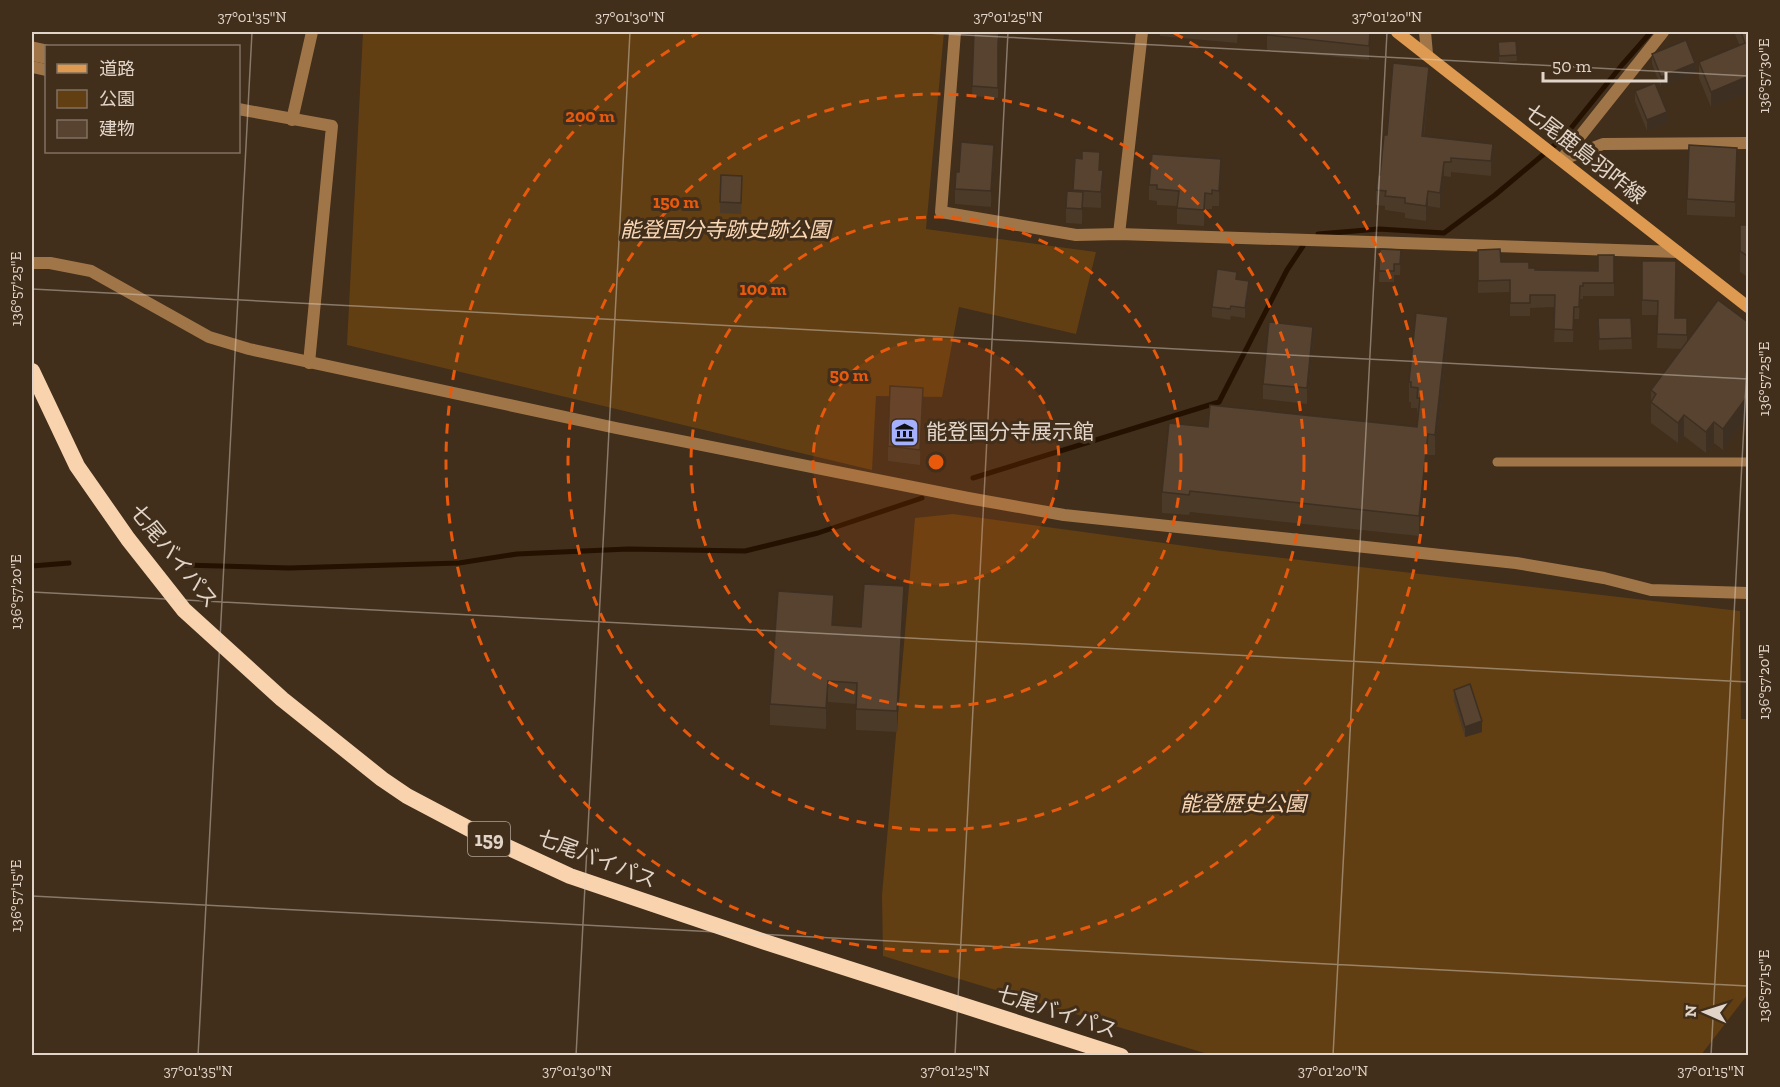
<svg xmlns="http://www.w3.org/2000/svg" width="1780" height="1087" viewBox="0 0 1780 1087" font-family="'Zilla Slab','Noto Sans JP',serif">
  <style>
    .green { fill: #623e13 }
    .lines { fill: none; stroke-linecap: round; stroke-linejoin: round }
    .stream { stroke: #251100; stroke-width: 5 }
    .service { stroke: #a07649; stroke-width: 9 }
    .minor { stroke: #a07649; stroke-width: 12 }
    .tertiary { stroke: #a07649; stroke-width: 12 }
    .secondary { stroke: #de9a50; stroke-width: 12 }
    .trunk { stroke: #f8d3ae; stroke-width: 16 }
    .wall { fill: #4b3a28 }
    .shaded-wall { fill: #3d2f21 }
    .building { fill: #57432f; stroke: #3d2f21; stroke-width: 1.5 }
    .ticks { fill: none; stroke: #e1d5c9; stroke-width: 1.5; stroke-opacity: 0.45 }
    .ring { fill: none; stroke: #e8590c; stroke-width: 3; stroke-dasharray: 10 8 }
    .labels { text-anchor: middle; stroke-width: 6; stroke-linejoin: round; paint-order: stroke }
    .shield { fill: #412e1b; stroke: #b1a395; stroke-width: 1.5 }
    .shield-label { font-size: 20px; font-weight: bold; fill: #e1d5c9 }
    .street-label { font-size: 21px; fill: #e1d5c9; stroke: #412e1b }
    .park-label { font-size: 21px; font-style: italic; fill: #fad8b6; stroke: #412e1b }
    .poi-label { font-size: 21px; fill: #e1d5c9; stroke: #412e1b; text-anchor: start }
    .centre { fill: #e8590c; stroke: #412e1b; stroke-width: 3 }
    .ring-label { font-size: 18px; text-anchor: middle; font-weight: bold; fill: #e8590c; stroke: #412e1b; stroke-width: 6; stroke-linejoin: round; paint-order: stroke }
    .neatline { fill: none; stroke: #e1d5c9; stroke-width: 2 }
    .ticks-label { font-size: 15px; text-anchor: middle; fill: #e1d5c9 }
  </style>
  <rect width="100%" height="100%" fill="#412e1b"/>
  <g class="green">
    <polygon points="363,32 944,32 926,229 1096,252 1076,334 959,307 942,397 876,396 872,470 347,345"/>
    <polygon points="953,514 1222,551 1740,611 1741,719 1748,719 1748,994 1701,1055 1211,1055 883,956 882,895 915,518"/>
  </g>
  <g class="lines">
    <g class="stream">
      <polyline points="1318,234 1379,229 1444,233 1495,195 1563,138 1622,65 1651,32"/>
      <polyline points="973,478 1219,402 1287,270 1303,246"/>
      <polyline points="183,565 289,568 459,563 517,554 628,549 745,551 818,533 922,498"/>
      <polyline points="32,566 69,563"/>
    </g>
    <g class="service">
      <polyline points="32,46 46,49"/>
      <polyline points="1497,462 1748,462"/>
    </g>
    <g class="minor">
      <polyline points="955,32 941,212 1076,235 1119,234 1678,252"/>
      <polyline points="1425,32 1427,54"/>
      <polyline points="32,55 46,58"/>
      <polyline points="32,67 46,70"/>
      <polyline points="238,109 332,126 309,363"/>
      <polyline points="292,120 312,32"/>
      <polyline points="1562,159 1663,32"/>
      <polyline points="1561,160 1603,144 1748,143"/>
      <polyline points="1119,234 1142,32"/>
    </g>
    <polyline class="tertiary" points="32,263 50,263 91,271 209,337 249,349 616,428 968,498 1064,515 1516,563 1604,578 1651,590 1748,593"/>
    <polyline class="secondary" points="1397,32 1748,307"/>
    <polyline class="trunk" points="32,371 77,466 128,539 184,610 282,699 382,779 407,796 479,834 570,876 765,942 1121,1056"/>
  </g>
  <g class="wall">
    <polygon points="974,32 1000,32 998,55 998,98 972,96"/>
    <polygon points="1160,32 1238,32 1237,43 1160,36"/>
    <polygon points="1267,32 1370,42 1369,60 1267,50"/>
    <polygon points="1734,32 1749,32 1749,92 1711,107 1699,78 1699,62 1740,46"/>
    <polygon points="1516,41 1517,61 1499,62 1498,42"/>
    <polygon points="1652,54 1695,74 1661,87 1652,64"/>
    <polygon points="1429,81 1424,136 1493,159 1491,176 1451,172 1451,177 1444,176 1440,208 1428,206 1426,221 1405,218 1405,213 1385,210 1385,206 1376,205 1376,190 1380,175 1387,135"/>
    <polygon points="1635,91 1667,123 1647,131 1635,101"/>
    <polygon points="1075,158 1100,170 1103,186 1101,208 1083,207 1082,224 1066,223 1066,208 1073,191"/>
    <polygon points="994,160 991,207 955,204 955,189 959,172"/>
    <polygon points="1737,164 1735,217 1687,215 1687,199"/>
    <polygon points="1221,175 1219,206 1212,206 1212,209 1205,209 1204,226 1177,224 1177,206 1157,205 1157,201 1149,200 1149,185"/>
    <polygon points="742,187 741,214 720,213 720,202"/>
    <polygon points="1740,225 1749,225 1749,278 1740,272"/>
    <polygon points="1380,249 1401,250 1400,275 1394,275 1394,282 1379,282"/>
    <polygon points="1478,250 1501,262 1535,270 1598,271 1614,255 1614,296 1583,296 1583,299 1580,299 1579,319 1574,319 1573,342 1554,342 1555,307 1530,308 1530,316 1510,316 1510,292 1478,293"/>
    <polygon points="1642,261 1675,318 1687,318 1687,342 1749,323 1749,415 1723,450 1714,443 1706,453 1684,436 1678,443 1651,423 1651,390 1681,349 1657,348 1658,315 1642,315"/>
    <polygon points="1237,279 1249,291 1245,318 1231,316 1230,320 1212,317 1212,307"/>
    <polygon points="1598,318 1631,318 1632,349 1599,350"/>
    <polygon points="1448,337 1435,455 1428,455 1419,536 1190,512 1189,515 1162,513 1162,492 1208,427 1417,427 1418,418 1417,408 1411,408 1411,402 1409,402 1409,382"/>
    <polygon points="1313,342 1307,404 1263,399 1263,384"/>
    <polygon points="923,404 920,465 888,461 888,446"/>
    <polygon points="904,607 897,732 856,730 856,704 828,702 826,729 770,725 770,704 834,616 833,625 861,627"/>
    <polygon points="1454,690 1482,732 1465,737 1454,700"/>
  </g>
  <g class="shaded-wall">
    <polygon points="1370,32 1370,42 1369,60 1369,46"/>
    <polygon points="1695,63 1695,74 1661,87 1661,77"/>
    <polygon points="1429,67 1429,81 1422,151 1422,136"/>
    <polygon points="1749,76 1749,92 1711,107 1711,92"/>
    <polygon points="1667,112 1667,123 1647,131 1647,120"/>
    <polygon points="1493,144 1493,159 1491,176 1491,161"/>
    <polygon points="994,145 994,160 991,207 991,191"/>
    <polygon points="1737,148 1737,164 1735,217 1735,202"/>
    <polygon points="1221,159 1221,175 1219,206 1219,191"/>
    <polygon points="1444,162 1444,176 1440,208 1440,193"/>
    <polygon points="1103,170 1103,186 1101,208 1101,192"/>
    <polygon points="1428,191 1428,206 1426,221 1426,206"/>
    <polygon points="1083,192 1083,208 1082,224 1082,209"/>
    <polygon points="1205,193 1205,209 1204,226 1204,210"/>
    <polygon points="1249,281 1249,291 1245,318 1245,308"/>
    <polygon points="1448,317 1448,337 1435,455 1435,435"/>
    <polygon points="1313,327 1313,342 1307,404 1307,388"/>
    <polygon points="923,388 923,404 920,465 920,450"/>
    <polygon points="1749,394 1749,415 1723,450 1723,429"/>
    <polygon points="1684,415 1684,436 1678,443 1678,423"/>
    <polygon points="1714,422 1714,443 1706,453 1706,432"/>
    <polygon points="1428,434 1428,455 1419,536 1419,516"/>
    <polygon points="904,586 904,607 897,732 897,711"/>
    <polygon points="834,595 834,616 832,646 832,625"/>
    <polygon points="828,681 828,702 826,729 826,708"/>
    <polygon points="1482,721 1482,732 1465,737 1465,727"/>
  </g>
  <g class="building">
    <polygon points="974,32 999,32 998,44 998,88 972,86"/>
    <polygon points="1267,32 1370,32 1369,46 1267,35"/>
    <polygon points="1741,32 1749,32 1749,76 1711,92 1699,62 1745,43"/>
    <polygon points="1686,40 1695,63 1661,77 1652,54"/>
    <polygon points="1516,41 1517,55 1499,56 1498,42"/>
    <polygon points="1393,63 1429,67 1422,136 1493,144 1491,161 1451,158 1451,162 1444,162 1440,193 1428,191 1426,206 1405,203 1405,198 1385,196 1386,191 1376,190 1378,175 1380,175 1384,135 1387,135"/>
    <polygon points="1655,83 1667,112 1647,120 1635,91"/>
    <polygon points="961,142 994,145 991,191 955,189 956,172 959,172"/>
    <polygon points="1689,145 1737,148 1735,202 1687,199"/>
    <polygon points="1082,151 1100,152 1099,170 1103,170 1101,192 1073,190 1075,158 1082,159"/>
    <polygon points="1152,154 1221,159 1219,191 1212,190 1212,194 1205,193 1204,210 1177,208 1179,191 1157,189 1157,185 1149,185"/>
    <polygon points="721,175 742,176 741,203 720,202"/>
    <polygon points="1067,191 1083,192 1082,209 1066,208"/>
    <polygon points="1740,225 1749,225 1749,257 1740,251"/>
    <polygon points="1380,249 1401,250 1400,264 1394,264 1394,271 1379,271"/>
    <polygon points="1500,249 1501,262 1529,262 1529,268 1535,268 1535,270 1598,271 1598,255 1614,255 1614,283 1583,283 1583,286 1580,286 1579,307 1574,307 1573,330 1554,329 1555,295 1530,295 1530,303 1510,303 1510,280 1478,281 1478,250"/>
    <polygon points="1642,261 1676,261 1675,318 1687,318 1687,335 1657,334 1658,301 1642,300"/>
    <polygon points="1217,269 1237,272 1236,279 1249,281 1245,308 1231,306 1230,309 1212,307"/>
    <polygon points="1718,300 1749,323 1749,394 1723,429 1714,422 1706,432 1684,415 1678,423 1651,402 1656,394 1651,390"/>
    <polygon points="1416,313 1448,317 1435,435 1428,434 1419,516 1190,491 1189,495 1162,492 1169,423 1208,427 1210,405 1417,427 1420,398 1417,398 1418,388 1411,387 1411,382 1409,382"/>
    <polygon points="1598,318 1631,318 1632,338 1599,339"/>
    <polygon points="1269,322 1313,327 1307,388 1263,384"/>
    <polygon points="890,386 923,388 920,450 888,446"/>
    <polygon points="864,584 904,586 897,711 856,709 857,683 828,681 826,708 770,704 778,591 834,595 832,625 861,627"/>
    <polygon points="1470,684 1482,721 1465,727 1454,690"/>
  </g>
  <path class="ticks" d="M907,32L1748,76M32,289L1748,379M32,592L1748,682M32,896L1748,986M198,1056L252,32M576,1056L630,32M955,1056L1008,32M1333,1056L1387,32M1711,1056L1748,347"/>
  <circle cx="936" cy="462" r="123" fill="#e8590c" fill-opacity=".12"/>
  <g class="ring">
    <circle cx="936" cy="462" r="123"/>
    <circle cx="936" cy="462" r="245"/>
    <circle cx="936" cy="462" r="368"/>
    <path d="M1174 33A490 490 0 1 1 698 33"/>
  </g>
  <defs>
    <symbol id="museum-square" viewBox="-11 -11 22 22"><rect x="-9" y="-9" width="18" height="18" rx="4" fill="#a5b1fc" stroke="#412e1b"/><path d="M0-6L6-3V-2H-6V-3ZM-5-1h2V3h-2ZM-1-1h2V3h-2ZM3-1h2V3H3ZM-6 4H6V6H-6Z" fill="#111"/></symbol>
  </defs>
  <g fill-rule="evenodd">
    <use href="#museum-square" x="888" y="416" width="33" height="33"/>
  </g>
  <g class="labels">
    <rect class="shield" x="468" y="822" width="42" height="34" rx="4.5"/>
    <g class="shield-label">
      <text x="489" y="846">159</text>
    </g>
    <g class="street-label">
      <text transform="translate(1585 154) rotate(38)" y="7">七尾鹿島羽咋線</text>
      <text transform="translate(174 556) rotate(51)" y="7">七尾バイパス</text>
      <text transform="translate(597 859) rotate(21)" y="7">七尾バイパス</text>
      <text transform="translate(1057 1012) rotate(18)" y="7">七尾バイパス</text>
    </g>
    <g class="park-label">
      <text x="725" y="237">能登国分寺跡史跡公園</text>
      <text x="1243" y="811">能登歴史公園</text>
    </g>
    <g class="poi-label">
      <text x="926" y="439">能登国分寺展示館</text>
    </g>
  </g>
  <circle cx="936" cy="462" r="9" class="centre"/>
  <g class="ring-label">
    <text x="590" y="122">200 m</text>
    <text x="676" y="208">150 m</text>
    <text x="763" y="295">100 m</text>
    <text x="849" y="381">50 m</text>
  </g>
  <rect width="1780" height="1087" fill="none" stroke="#412e1b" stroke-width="66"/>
  <rect x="45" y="45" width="195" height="108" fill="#412e1b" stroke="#817161" stroke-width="1.5"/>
  <rect x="57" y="64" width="30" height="9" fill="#de9a50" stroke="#817161" stroke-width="1.5"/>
  <text x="99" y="75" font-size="18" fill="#e1d5c9">道路</text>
  <rect x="57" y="90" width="30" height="18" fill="#623e13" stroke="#817161" stroke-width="1.5"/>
  <text x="99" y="105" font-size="18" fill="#e1d5c9">公園</text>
  <rect x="57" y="120" width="30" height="18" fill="#57432f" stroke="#817161" stroke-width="1.5"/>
  <text x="99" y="135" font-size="18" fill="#e1d5c9">建物</text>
  <g transform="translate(1705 1012) rotate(273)" stroke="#412e1b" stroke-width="4.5" paint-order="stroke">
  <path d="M0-4.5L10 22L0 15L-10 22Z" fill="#e1d5c9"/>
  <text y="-9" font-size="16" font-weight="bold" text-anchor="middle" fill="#e1d5c9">N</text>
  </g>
  <path d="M1543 72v9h123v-9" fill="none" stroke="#e1d5c9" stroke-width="3"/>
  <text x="1552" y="72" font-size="18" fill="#e1d5c9" stroke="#412e1b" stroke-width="4.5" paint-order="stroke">50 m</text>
  <rect x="33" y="33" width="1714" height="1021" class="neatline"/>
  <g class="ticks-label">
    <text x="252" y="22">37°01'35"N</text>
    <text x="630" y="22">37°01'30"N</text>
    <text x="1008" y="22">37°01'25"N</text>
    <text x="1387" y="22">37°01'20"N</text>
    <text transform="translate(1764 76) rotate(-90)" y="5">136°57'30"E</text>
    <text transform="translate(16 289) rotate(-90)" y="5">136°57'25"E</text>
    <text transform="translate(1764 379) rotate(-90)" y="5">136°57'25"E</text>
    <text transform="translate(16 592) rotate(-90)" y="5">136°57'20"E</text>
    <text transform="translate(1764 682) rotate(-90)" y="5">136°57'20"E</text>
    <text transform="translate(16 896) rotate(-90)" y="5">136°57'15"E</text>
    <text transform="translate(1764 986) rotate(-90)" y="5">136°57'15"E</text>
    <text x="198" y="1076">37°01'35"N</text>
    <text x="577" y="1076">37°01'30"N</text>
    <text x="955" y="1076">37°01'25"N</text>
    <text x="1333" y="1076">37°01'20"N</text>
    <text x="1711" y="1076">37°01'15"N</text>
  </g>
</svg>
